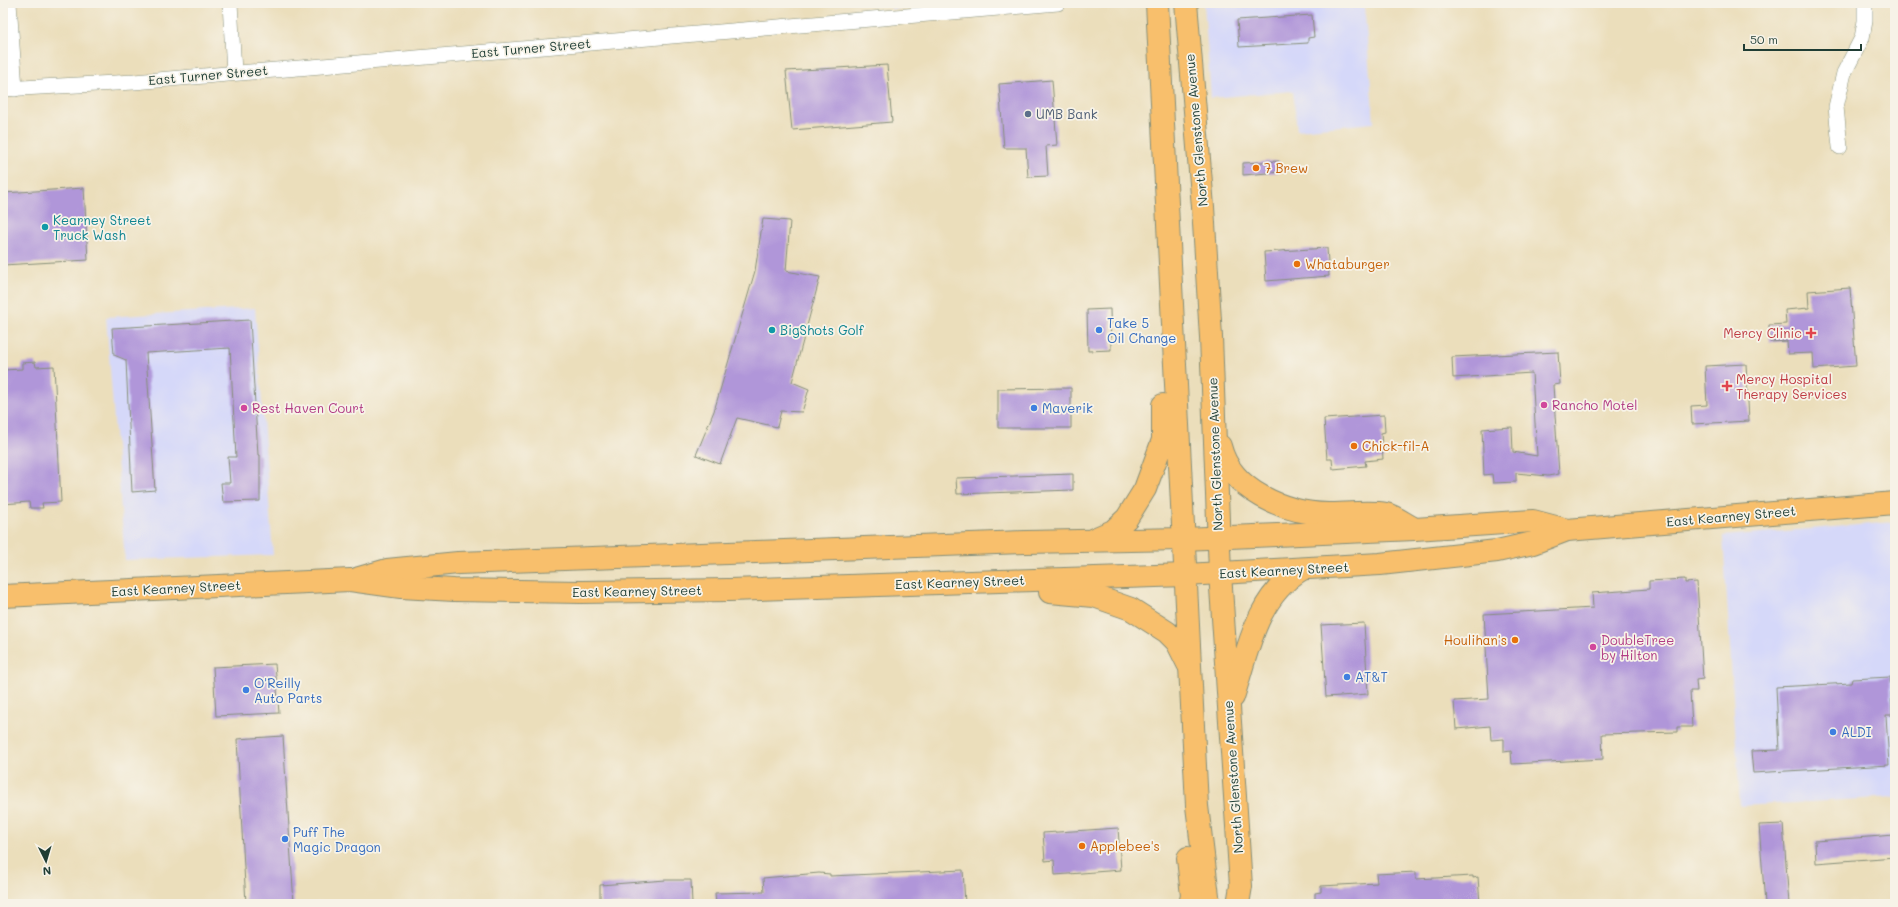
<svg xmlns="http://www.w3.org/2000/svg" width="1898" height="907" viewBox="0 0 1898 907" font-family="Mali,sans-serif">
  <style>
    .built { fill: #d5d8f9 }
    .building { fill: #b096d9 }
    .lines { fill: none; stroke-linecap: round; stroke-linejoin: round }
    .street-casing { stroke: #858e78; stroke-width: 16 }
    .primary-casing { stroke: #858e78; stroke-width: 24 }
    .street { stroke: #fff; stroke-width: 15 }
    .primary { stroke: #f8bf6c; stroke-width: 22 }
    .service-dot { fill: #5c6f8a; stroke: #f7f3e8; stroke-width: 1.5 }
    .food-dot { fill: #e8710a; stroke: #f7f3e8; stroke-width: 1.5 }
    .culture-dot { fill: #0f9aa8; stroke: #f7f3e8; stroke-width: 1.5 }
    .shop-dot { fill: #3f7fe0; stroke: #f7f3e8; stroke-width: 1.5 }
    .health-dot { fill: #e0444e; stroke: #f7f3e8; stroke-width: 1.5 }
    .hotel-dot { fill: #d1479c; stroke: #f7f3e8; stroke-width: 1.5 }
    .labels { text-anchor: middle; stroke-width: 3.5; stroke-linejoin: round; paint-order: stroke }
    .street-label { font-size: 13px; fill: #1f3d34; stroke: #f7f3e8 }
    .service-label { font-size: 13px; fill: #4e5e75; stroke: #f7f3e8; text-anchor: start }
    .food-label { font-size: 13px; fill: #c56008; stroke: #f7f3e8; text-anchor: start }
    .culture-label { font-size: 13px; fill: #0d838f; stroke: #f7f3e8; text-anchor: start }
    .shop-label { font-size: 13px; fill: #366cbe; stroke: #f7f3e8; text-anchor: start }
    .health-label { font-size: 13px; fill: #be3a42; stroke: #f7f3e8; text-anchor: end }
    .hotel-label { font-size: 13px; fill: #b23c85; stroke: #f7f3e8; text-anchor: start }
  </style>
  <rect width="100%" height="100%" fill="#f7f3e8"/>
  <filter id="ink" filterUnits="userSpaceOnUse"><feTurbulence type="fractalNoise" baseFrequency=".025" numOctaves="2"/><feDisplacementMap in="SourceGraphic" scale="8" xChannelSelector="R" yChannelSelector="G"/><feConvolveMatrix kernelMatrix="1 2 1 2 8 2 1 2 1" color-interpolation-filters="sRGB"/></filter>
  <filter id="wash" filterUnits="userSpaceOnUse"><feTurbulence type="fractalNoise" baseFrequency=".012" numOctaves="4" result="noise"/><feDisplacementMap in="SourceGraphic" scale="16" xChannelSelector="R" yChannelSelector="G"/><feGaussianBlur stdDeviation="0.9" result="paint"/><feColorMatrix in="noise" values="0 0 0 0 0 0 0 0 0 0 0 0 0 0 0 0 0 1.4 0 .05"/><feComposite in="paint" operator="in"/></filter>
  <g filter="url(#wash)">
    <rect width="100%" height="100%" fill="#ebdebb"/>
    <g class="built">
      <polygon points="891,3 963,3 891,9"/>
      <polygon points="1204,3 1364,3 1374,123 1297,130 1293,91 1211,98"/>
      <polygon points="255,308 273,555 125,560 106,317"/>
      <polygon points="1895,522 1895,797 1740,806 1723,536"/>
    </g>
    <g id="blocks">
      <g class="building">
        <polygon points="1312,15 1314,37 1308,38 1308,43 1239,47 1237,20"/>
        <polygon points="887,65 892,122 792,130 786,71"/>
        <polygon points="1052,80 1057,145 1046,146 1048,176 1028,177 1026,148 1004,148 999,84"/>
        <polygon points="1279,161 1280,172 1243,175 1243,163"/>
        <polygon points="84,188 88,260 3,265 3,193"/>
        <polygon points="763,219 790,221 786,271 820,277 792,382 809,389 802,412 781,411 777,427 737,418 720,464 696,455 714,411 755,271"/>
        <polygon points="1327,248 1329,276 1266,281 1264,252"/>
        <polygon points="1850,288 1856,366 1814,369 1813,353 1788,354 1787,341 1770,342 1769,325 1786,324 1785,310 1809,308 1808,291"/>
        <polygon points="1110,309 1111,350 1088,351 1087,310"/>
        <polygon points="250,320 258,455 260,455 260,501 223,502 221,483 230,483 228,457 236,457 230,348 146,353 155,490 132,492 126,360 114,355 112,328"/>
        <polygon points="1558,352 1560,384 1553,385 1559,474 1548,476 1516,473 1516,482 1493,483 1492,474 1484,475 1482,429 1512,427 1513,452 1537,456 1532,373 1453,378 1452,357"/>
        <polygon points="35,362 36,367 54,366 61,502 42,503 43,508 30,508 29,502 3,504 3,370 22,369 22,363"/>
        <polygon points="1746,364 1749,421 1692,424 1691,406 1707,405 1705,366"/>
        <polygon points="1071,388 1071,428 998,428 998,389"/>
        <polygon points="1384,415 1385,432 1381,433 1383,459 1365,461 1366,466 1333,469 1332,459 1327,459 1324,419"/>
        <polygon points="1073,474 1073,490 957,494 956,478"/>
        <polygon points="1685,579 1685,583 1697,582 1703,679 1696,680 1697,691 1690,691 1692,727 1677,727 1677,732 1602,734 1603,759 1512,764 1511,751 1504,752 1504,739 1491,740 1490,726 1456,729 1454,701 1489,699 1484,614 1593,608 1592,593 1649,589 1649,581"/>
        <polygon points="1364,623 1368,694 1326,697 1321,625"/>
        <polygon points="275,664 279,713 216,716 213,667"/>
        <polygon points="1890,677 1892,715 1886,715 1889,765 1753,773 1751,751 1779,750 1776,687 1851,683 1852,679"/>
        <polygon points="283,736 294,904 246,904 237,739"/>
        <polygon points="1783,824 1789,904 1765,904 1759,825"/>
        <polygon points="1118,828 1121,870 1055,875 1054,860 1045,861 1043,833"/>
        <polygon points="1895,835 1895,857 1816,863 1815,841"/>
        <polygon points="963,870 965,904 716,904 715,893 764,892 763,878 819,873 830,874 830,876"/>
        <polygon points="1416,872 1416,879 1473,876 1473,878 1478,877 1480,904 1315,904 1315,893 1321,892 1321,886 1377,883 1376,874"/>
        <polygon points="666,880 691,880 692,904 600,904 600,885"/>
      </g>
    </g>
  </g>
  <g filter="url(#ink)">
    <use href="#blocks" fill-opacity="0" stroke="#858e78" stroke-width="1"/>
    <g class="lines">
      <defs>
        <g id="street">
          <polyline points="9,3 15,89"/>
          <polyline points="230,3 234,72"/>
          <polyline points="3,89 134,82 1058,3"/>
          <polyline points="1840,147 1836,107 1844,73 1862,38 1865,21 1865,3"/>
        </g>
        <g id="primary">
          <polyline points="1157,3 1197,806 1209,904"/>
          <polyline points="1186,3 1203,207 1211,337 1220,573 1241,886 1238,904"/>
          <path d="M1220,446C1231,491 1285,513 1328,514C1344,514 1371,511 1386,514C1395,516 1405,524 1413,528"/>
          <polyline points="1094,539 1113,531 1127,518 1145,489 1163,440 1163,405"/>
          <polyline points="359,578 387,570 458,563 1026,542 1183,539 1415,529 1533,521 1567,530"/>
          <polyline points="1050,592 1094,596 1131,609 1167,632 1177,642 1188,664"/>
          <polyline points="3,596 350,580 401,587 454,590 581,592 729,590 1186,575 1380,564 1497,551 1533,543 1567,530 1895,503"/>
          <path d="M1233,697C1248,650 1256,597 1302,569"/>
          <polyline points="1188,858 1192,896 1190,904"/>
        </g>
      </defs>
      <use href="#street" class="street-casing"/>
      <use href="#primary" class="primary-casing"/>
      <use href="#street" class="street"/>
      <use href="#primary" class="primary"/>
    </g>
  </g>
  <circle class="service-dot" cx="1028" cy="114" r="4"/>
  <g class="food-dot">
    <circle cx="1256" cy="168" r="4"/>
    <circle cx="1297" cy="264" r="4"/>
    <circle cx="1354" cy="446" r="4"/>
    <circle cx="1515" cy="640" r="4"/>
    <circle cx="1082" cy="846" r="4"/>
  </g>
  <g class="culture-dot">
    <circle cx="45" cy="227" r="4"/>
    <circle cx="772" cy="330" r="4"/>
  </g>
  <g class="shop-dot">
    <circle cx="1099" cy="330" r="4"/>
    <circle cx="1034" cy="408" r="4"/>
    <circle cx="1347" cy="677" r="4"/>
    <circle cx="246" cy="690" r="4"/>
    <circle cx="1833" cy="732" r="4"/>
    <circle cx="285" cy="839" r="4"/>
  </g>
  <g class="health-dot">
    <path d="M1809 327h4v4h4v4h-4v4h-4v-4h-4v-4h4z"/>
    <path d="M1725 380h4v4h4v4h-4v4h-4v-4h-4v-4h4z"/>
  </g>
  <g class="hotel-dot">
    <circle cx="1544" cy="405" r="4"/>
    <circle cx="244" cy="408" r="4"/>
    <circle cx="1593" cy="647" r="4"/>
  </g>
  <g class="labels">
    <g class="street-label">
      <text transform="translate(531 48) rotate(-5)" y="5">East Turner Street</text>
      <text transform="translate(208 75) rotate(-5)" y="5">East Turner Street</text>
      <text transform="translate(1196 130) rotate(-95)" y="5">North Glenstone Avenue</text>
      <text transform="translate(1215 454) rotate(-92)" y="5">North Glenstone Avenue</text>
      <text transform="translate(1731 516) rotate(-5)" y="5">East Kearney Street</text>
      <text transform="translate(1284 570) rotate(-3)" y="5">East Kearney Street</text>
      <text transform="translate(960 582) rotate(-2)" y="5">East Kearney Street</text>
      <text transform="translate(176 588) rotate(-3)" y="5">East Kearney Street</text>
      <text transform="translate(637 591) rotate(-1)" y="5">East Kearney Street</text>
      <text transform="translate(1233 777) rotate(-94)" y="5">North Glenstone Avenue</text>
    </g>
    <g class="service-label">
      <text x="1036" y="119">UMB Bank</text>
    </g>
    <g class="food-label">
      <text x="1264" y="173">7 Brew</text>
      <text x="1305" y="269">Whataburger</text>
      <text x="1362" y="451">Chick-fil-A</text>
      <text x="1507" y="645" text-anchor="end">Houlihan's</text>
      <text x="1090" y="851">Applebee's</text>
    </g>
    <g class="culture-label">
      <text x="53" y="225">Kearney Street<tspan x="53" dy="15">Truck Wash</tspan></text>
      <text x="780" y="335">BigShots Golf</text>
    </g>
    <g class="shop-label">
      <text x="1107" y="328">Take 5<tspan x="1107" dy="15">Oil Change</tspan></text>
      <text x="1042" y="413">Maverik</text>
      <text x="1355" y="682">AT&amp;T</text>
      <text x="254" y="688">O'Reilly<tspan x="254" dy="15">Auto Parts</tspan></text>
      <text x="1841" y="737">ALDI</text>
      <text x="293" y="837">Puff The<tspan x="293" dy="15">Magic Dragon</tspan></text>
    </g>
    <g class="health-label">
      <text x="1802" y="338">Mercy Clinic</text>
      <text x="1736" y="384" text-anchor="start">Mercy Hospital<tspan x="1736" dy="15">Therapy Services</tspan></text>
    </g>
    <g class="hotel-label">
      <text x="1552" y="410">Rancho Motel</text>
      <text x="252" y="413">Rest Haven Court</text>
      <text x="1601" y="645">DoubleTree<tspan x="1601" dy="15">by Hilton</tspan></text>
    </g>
  </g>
  <rect width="1898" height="907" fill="none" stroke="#f7f3e8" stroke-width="16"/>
  <g transform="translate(46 861) rotate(175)" stroke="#f7f3e8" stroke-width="3" paint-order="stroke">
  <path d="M0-3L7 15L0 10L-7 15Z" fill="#1f3d34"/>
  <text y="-6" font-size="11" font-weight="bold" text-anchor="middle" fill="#1f3d34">N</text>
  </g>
  <path d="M1744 44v6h117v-6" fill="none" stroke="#1f3d34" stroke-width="2"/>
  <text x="1750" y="44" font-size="12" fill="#1f3d34" stroke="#f7f3e8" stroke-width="3" paint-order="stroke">50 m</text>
</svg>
